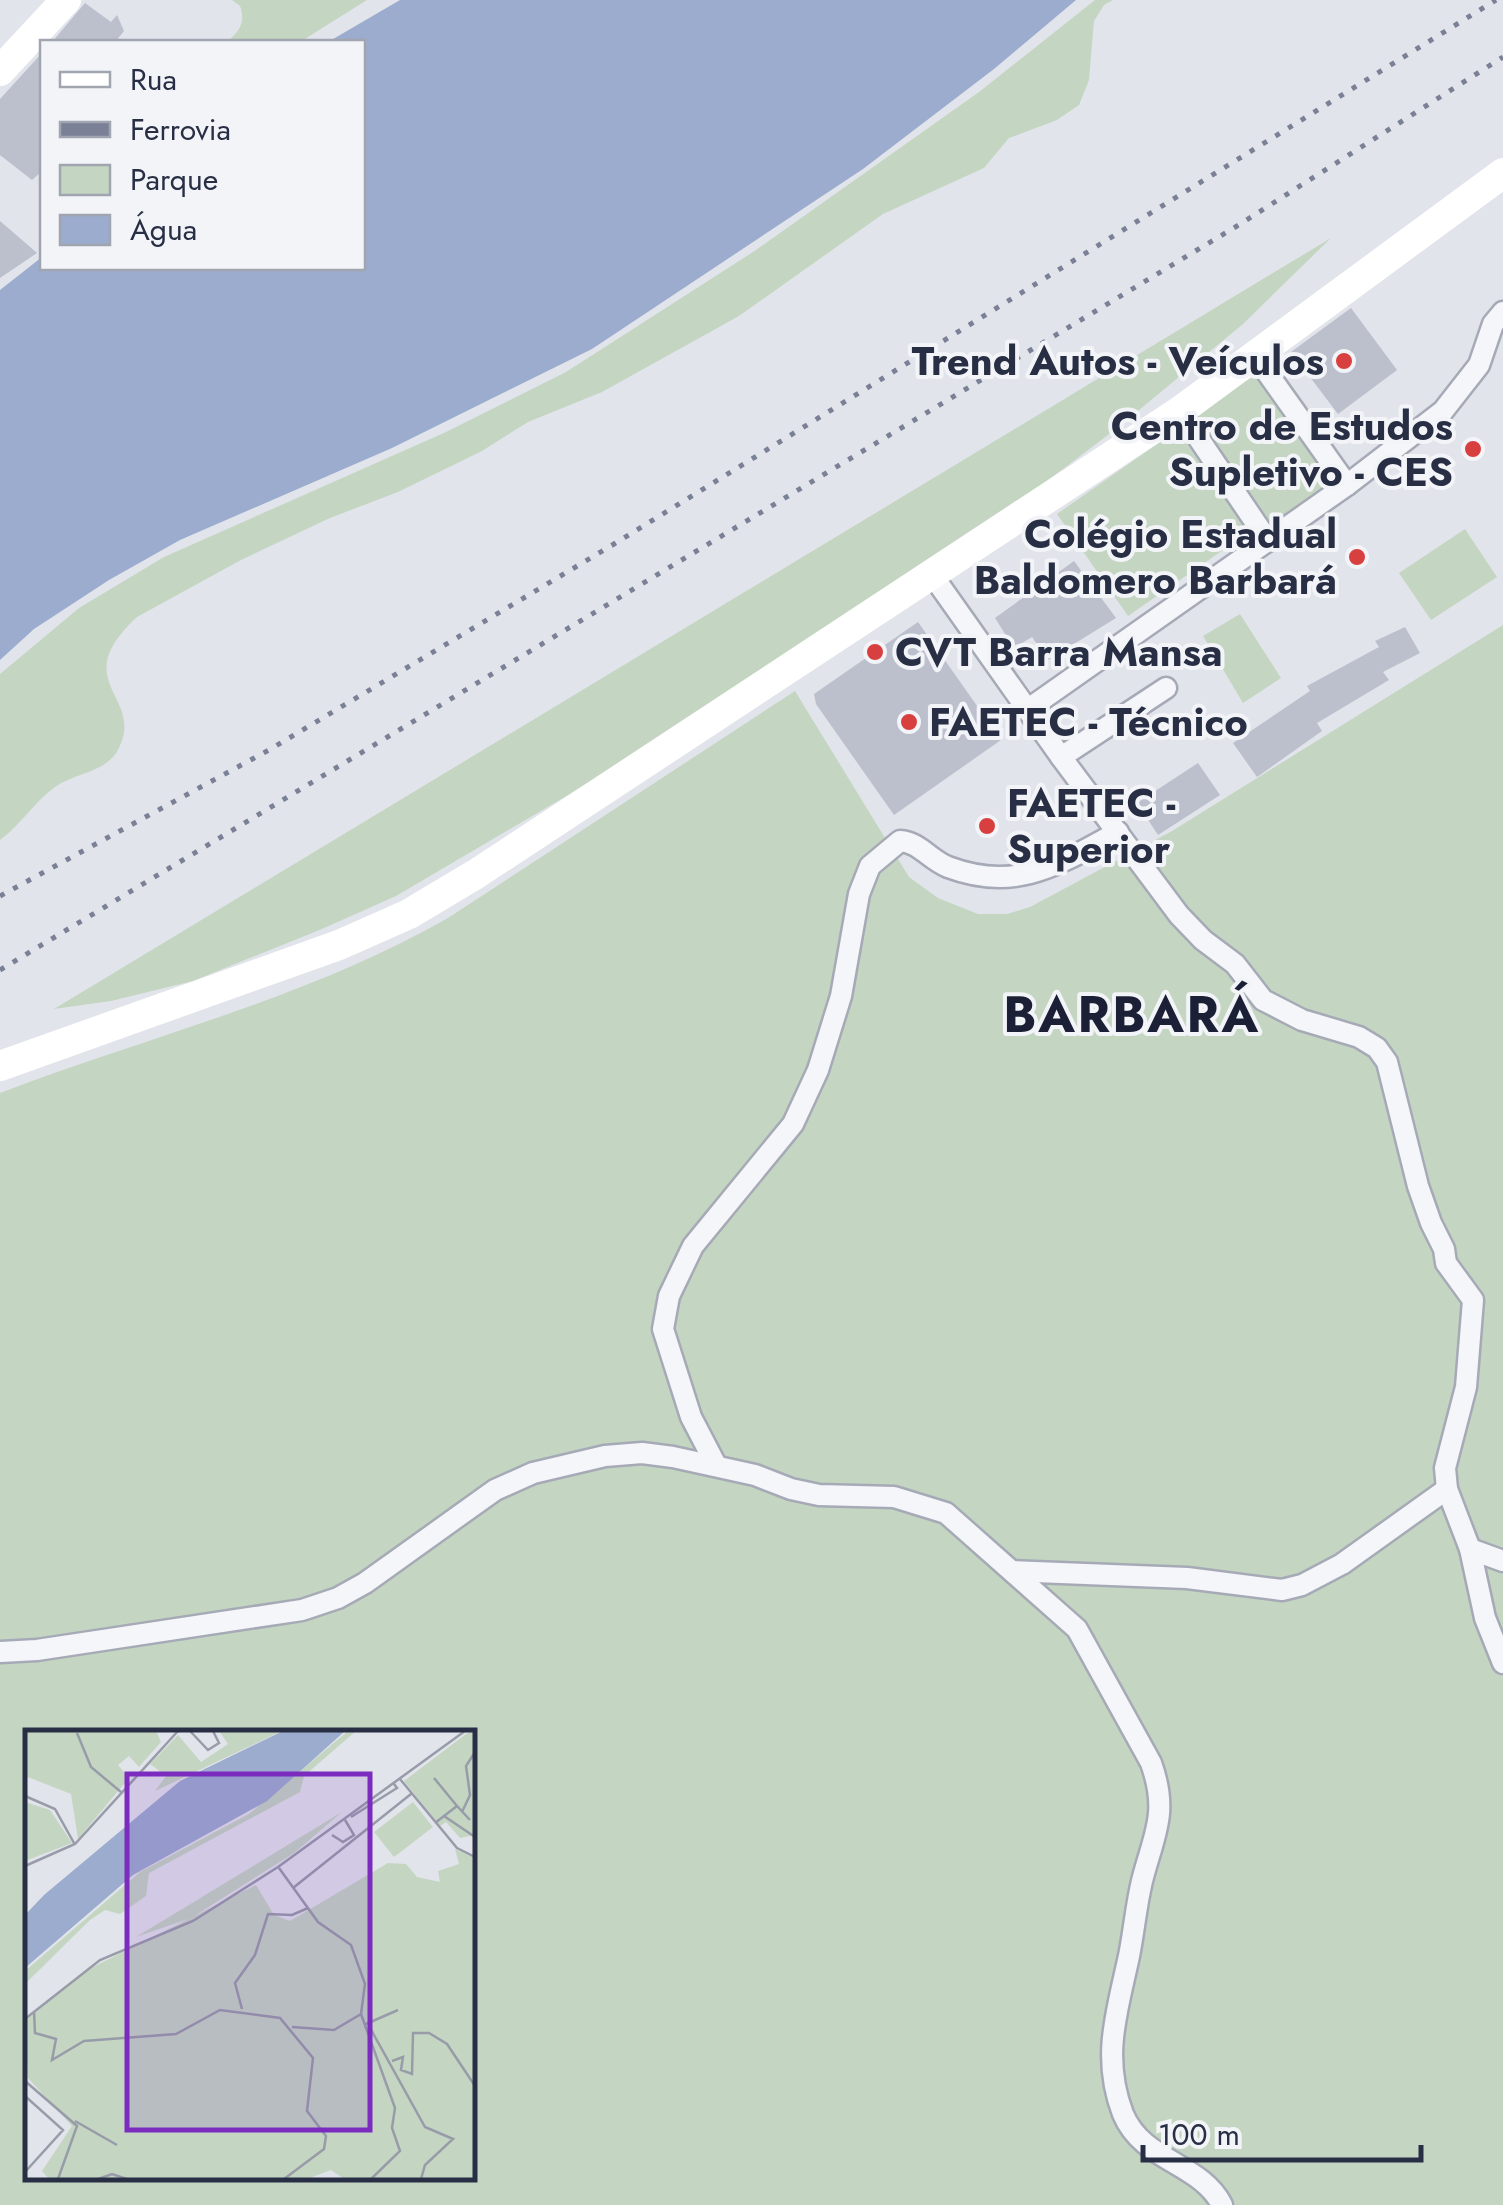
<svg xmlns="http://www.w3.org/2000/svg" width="1503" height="2205" viewBox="0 0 1503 2205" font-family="Jost,sans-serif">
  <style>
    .green { fill: #c4d6c2; fill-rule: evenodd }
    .water { fill: #9bacce }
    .building { fill: #bcbfcc }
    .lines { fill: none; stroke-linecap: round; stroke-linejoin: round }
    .minor-casing { stroke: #a6aab6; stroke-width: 25 }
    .minor { stroke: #f5f6f9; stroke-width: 20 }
    .secondary { stroke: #fff; stroke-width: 30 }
    .rail { stroke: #7a8196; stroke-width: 5; stroke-dasharray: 5 10; stroke-linecap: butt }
    .poi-dot { fill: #d83f3f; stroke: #f2f4f8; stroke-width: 4 }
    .labels { text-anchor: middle; stroke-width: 8; stroke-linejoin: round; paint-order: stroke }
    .poi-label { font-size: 40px; font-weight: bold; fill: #282f45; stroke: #f2f4f8; text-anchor: end }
    .district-label { font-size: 50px; font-weight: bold; letter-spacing: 2.5px; fill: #1b2036; stroke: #f2f4f8 }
    .inset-road { fill: none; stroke: #989ca9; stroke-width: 2.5 }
    .view { fill: #7b2cbf; fill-opacity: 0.15; stroke: #7b2cbf; stroke-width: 5 }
    .inset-edge { fill: none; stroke: #282f45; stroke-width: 5 }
  </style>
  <rect width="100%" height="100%" fill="#e2e4eb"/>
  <g class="green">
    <path d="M232,0H367L300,42H226C239,33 246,22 240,6Z"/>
    <path d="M1095,0H1113L1104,5L1094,21L1089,80L1079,105L1057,120L1009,138L984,168L883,214L739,316L602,392L528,422L482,451L398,492L330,518L241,560L137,617C66,683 145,695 119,748C107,773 76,772 55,787C34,802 21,825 0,840V674L79,608L164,557L446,432L566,372L753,252L979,92Z"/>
    <polygon points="1331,238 1243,324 1121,425 1030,494 793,656 563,798 396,896 322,929 193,981 111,1001 54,1009"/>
    <polygon points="1257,374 1338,485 1268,525 1190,416"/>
    <polygon points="1177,430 1249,532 1128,616 1057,514"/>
    <polygon points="1465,529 1497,577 1431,620 1399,573"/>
    <polygon points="1240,614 1281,678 1243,703 1203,636"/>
    <path d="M1503,625V2205H0V1093C149,1036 308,998 448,918L795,691L909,877L938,898L978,914H1007L1030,907L1172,831ZM28,1732H472V2178H28Z"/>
  </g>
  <polygon class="water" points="400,0 1076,0 994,69 863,169 592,349 392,448 180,540 109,580 34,629 0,660 0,290 42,257 42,268 362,268 362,42 328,42"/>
  <g class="building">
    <polygon points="85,3 111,22 117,15 124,31 115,42 52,42"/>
    <polygon points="42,53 42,171 32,180 0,155 0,99"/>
    <polygon points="0,221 37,253 0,278"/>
    <polygon points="1351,308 1397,370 1338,414 1291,352"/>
    <polygon points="1074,561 1116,618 1048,660 1032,637 1014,648 995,618"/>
    <polygon points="918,622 1001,740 894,815 816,704 814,694"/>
    <polygon points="1405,627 1420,653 1383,672 1389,680 1317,723 1322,731 1257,777 1233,743 1310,691 1307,686 1379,647 1375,641"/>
    <polygon points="1198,763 1220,795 1158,835 1137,803"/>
  </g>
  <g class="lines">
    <defs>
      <g id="minor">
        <polyline points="1256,357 1347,485"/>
        <polyline points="1180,411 1268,541"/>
        <polyline points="933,576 1061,757 1179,915 1203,940 1235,964 1263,1000 1302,1020 1359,1037 1377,1048 1387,1062 1418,1186 1431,1223 1444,1249 1446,1263 1473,1300 1466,1387 1445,1468 1447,1489 1470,1549 1485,1618 1503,1663"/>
        <polyline points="1027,710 1347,485 1443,411 1479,365 1493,324 1503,312"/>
        <polyline points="1061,757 1166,688"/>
        <path d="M716,1465L691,1417L663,1329L669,1296L693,1246L793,1124L818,1070L841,996L859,894L870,866L900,841C919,842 930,860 948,867C1017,893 1059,864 1118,832"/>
        <polyline points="1470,1549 1503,1561"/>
        <polyline points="1012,1571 1187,1578 1282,1590 1302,1585 1342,1564 1447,1489"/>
        <path d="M0,1652L37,1650L302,1610L338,1598L365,1583L495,1490L533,1473L605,1456L642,1453L673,1457L755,1475L791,1489L819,1495L894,1497L946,1513L1077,1629L1151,1763C1169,1813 1154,1834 1142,1881C1136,1906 1134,1931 1129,1956C1117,2012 1101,2057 1123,2114C1143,2162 1201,2163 1222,2205"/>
      </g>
    </defs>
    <use href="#minor" class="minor-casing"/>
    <use href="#minor" class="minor"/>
    <g class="secondary">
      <polyline points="0,71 66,0"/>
      <polyline points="0,1066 339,945 409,914 476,874 1180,411 1503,173"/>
    </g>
    <g class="rail">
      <polyline points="0,896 269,750 614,544 1496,0"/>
      <polyline points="0,970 1237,226 1503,57"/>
    </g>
  </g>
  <g class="poi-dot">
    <circle cx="1344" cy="361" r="10"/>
    <circle cx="1473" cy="449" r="10"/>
    <circle cx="1357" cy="557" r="10"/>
    <circle cx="875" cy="652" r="10"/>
    <circle cx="909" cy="722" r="10"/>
    <circle cx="987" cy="826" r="10"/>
  </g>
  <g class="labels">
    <g class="poi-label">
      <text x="1324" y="375">Trend Autos - Veículos</text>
      <text x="1453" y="440">Centro de Estudos<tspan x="1453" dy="46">Supletivo - CES</tspan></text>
      <text x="1337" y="548">Colégio Estadual<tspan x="1337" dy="46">Baldomero Barbará</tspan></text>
      <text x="895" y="666" text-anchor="start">CVT Barra Mansa</text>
      <text x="929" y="736" text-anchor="start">FAETEC - Técnico</text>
      <text x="1007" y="817" text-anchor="start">FAETEC -<tspan x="1007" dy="46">Superior</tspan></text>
    </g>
    <g class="district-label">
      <text x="1132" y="1032">BARBARÁ</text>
    </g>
  </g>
  <g transform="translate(25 1730)">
    <rect width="450" height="450" fill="#e2e4eb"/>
    <path d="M0,1H131L136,12L114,37L104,26L93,35L104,48L53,109L46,64L0,46ZM194,1H257L130,61L141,46L125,34L153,5L176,32L203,14ZM323,1H331L279,46L275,62L124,143L121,166L95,184L80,180L65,190L0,254V241L115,142L224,84ZM445,1L450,3V105L435,108L421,92L415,96L379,51ZM0,72L25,80L47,113L0,131ZM388,72L408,97L369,127L349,102ZM317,82L269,123L166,188L111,207ZM430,119L450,128V449H319L306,440L282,449H24L17,441L47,396L3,348L0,291L64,239L231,155L249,185L265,191L363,133L381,134L392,147L415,152L413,141L434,134Z" fill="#c4d6c2"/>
    <path d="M258,1H320L242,71L108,145L0,238V185L19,165L155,51Z" fill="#9bacce"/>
    <path class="inset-road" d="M165,1L183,20L194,13L188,1M52,3L66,37L96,62M409,48L432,76M375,49L432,118L450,127M0,66L30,79L49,113M437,82L445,65L441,36L450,22M419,86L450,107M326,87L372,58L369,54M410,93L432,76L445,90M307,105L318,112L329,105L320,90M0,136L50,114L153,1M254,138L293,192L326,215L340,254L336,284L370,378L367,398L375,421L346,449M268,158L386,64M217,279L210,253L230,225L243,184L267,185L283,178M9,281L10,303L31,309L27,330L59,311L151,304L195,280L255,288L288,328L282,381L301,406L299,419L259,449M0,289L75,230L168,191L253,137L440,1M341,294L373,280M344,296L400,397L428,409L400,435L396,449M267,297L309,300L336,284M367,331L378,327L376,340L387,344L388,303H404L422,314L450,356M0,351L52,396L33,449M0,366L38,400L0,442M50,391L92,415M73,449L87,444L102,449"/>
    <path class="view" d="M102,44H345V400H102Z"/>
    <rect width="450" height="450" class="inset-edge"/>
  </g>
  <rect x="40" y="40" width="325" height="230" fill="#f2f4f8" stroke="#a1a5b0" stroke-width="2.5"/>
  <rect x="60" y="72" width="50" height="15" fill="#ffffff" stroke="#a1a5b0" stroke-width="2.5"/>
  <text x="130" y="90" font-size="30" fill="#282f45">Rua</text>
  <rect x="60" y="122" width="50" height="15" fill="#7a8196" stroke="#a1a5b0" stroke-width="2.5"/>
  <text x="130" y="140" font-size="30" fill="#282f45">Ferrovia</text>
  <rect x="60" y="165" width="50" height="30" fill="#c4d6c2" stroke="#a1a5b0" stroke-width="2.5"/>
  <text x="130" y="190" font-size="30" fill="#282f45">Parque</text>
  <rect x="60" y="215" width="50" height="30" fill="#9bacce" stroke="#a1a5b0" stroke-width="2.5"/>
  <text x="130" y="240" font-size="30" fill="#282f45">Água</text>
  <path d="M1143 2145v15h278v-15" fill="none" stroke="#282f45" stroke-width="5"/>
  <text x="1158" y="2145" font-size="30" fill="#282f45" stroke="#f2f4f8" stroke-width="8" paint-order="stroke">100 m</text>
</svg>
